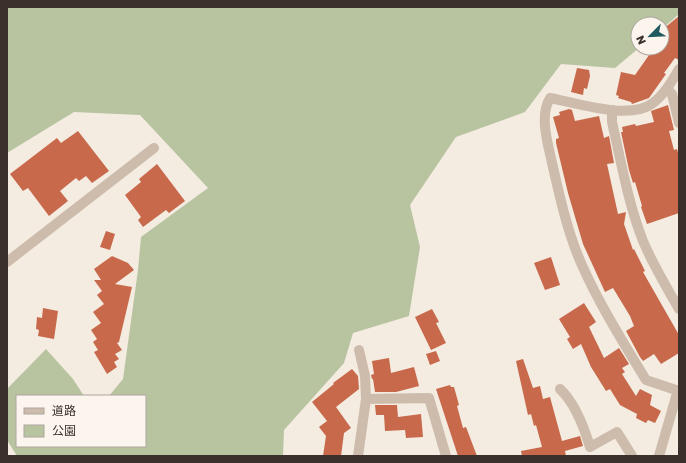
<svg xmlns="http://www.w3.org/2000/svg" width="686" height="463" viewBox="0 0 686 463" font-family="'Golos Text','Noto Sans JP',sans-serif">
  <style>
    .green { fill: #b8c4a0 }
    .building { fill: #c8694b }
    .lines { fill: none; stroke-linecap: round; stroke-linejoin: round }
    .minor { stroke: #cdbbac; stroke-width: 10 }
  </style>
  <rect width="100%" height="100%" fill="#f4ebe1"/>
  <polygon class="green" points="7,7 679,7 679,14 662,29 662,24 638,24 639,48 615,68 561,64 525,112 456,137 410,205 420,247 409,316 353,333 344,363 284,430 283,456 17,456 7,440 7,389 46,349 73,379 84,396 17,396 17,446 145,446 145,396 109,396 123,379 138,270 141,237 208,188 140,115 74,112 7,153"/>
  <g class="building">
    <polygon points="679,16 679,60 675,58 664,73 666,74 649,98 632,104 631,102 618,98 619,96 616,95 621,72 635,75 654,48 662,48 662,30"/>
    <polygon points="577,68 589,70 590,76 587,89 584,88 583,95 571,92"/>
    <polygon points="668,105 674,130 669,131 674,150 677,149 679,156 679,213 647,224 641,207 642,206 635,182 633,183 629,170 621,132 623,132 622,127 635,124 636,126 654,122 651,111"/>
    <polygon points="569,109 572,110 575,121 599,116 604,138 609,136 614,163 607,164 618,214 626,212 624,224 633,250 634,249 645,271 643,272 679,335 679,353 661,364 654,354 643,361 640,357 626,331 634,326 630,316 613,288 605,292 583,244 568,193 556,143 556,139 559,138 553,117 560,115 559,112"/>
    <polygon points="78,131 109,171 92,183 86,176 79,181 76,178 60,191 68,201 49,216 28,188 23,191 10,174 57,138 61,143"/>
    <polygon points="157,164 185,201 169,213 166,210 143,227 138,220 141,217 125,195 141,182 139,179"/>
    <polygon points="106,231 115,234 110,250 100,247"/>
    <polygon points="112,256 128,263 134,270 115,284 132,287 119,342 117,343 122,350 115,354 119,359 114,362 117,367 107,374 94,352 98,350 93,342 97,339 91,330 101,323 93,312 104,304 97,295 102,291 94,280 101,280 94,269"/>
    <polygon points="551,257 560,285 545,290 534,263"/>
    <polygon points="584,303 596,322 589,327 604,358 619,348 629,364 622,368 625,372 622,374 636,396 640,389 652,395 650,405 661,411 655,423 648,420 646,423 636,418 637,414 620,405 610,389 606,391 591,367 581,344 573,349 567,339 570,337 559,319"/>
    <polygon points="43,308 58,311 54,339 38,336 39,330 36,329 37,317 42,318"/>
    <polygon points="432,309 439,322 436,323 446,343 431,350 415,317"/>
    <polygon points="436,351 440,361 430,365 426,354"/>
    <polygon points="389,358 391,373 414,367 419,386 396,392 375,392 373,379 372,379 371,375 374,374 372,361"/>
    <polygon points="523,359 533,388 540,386 543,399 550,397 562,441 580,436 583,446 565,451 566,456 522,456 521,451 542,447 536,425 534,426 531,414 528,415 516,361"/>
    <polygon points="352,369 358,376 359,389 336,407 351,428 344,433 341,456 323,456 326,436 319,427 327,421 312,402 334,384 333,383"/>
    <polygon points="450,385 451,387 454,387 459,405 457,406 463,428 466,427 477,456 458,456 436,389"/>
    <polygon points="375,405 397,405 398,417 421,414 423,437 406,438 405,430 385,431 384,415 376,415"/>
  </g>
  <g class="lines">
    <g class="minor">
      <path d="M679,69C672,81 664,95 653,103C630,121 577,103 550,98C539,116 548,144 552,163C560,197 567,231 581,263C599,304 623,342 646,380L679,391"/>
      <polyline points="667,89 672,94 679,123"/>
      <path d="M612,110V122C621,161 628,203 643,241C653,265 666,286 679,309"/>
      <polyline points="7,262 154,148"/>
      <path d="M560,389C575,403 584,427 590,447L617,432L632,456"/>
      <polyline points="366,399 429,398 446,456"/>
      <polyline points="358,456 366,399 365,376 359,350"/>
      <polyline points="659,456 678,390"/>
    </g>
  </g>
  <rect width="686" height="463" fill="none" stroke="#3b302b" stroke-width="16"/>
  <rect x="16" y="395" width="130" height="52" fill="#fbf5ee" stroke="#aea6a0"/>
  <rect x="24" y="408" width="20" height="6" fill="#cdbbac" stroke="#aea6a0"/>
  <text x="52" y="415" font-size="12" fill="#3b302b">道路</text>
  <rect x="24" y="425" width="20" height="12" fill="#b8c4a0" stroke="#aea6a0"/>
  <text x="52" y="435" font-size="12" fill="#3b302b">公園</text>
  <g transform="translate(650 36) rotate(246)"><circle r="19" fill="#fbf5ee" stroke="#aea6a0"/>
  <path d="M0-3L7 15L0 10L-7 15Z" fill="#1f5a5e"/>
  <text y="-6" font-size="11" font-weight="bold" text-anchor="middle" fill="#3b302b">N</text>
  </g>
</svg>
